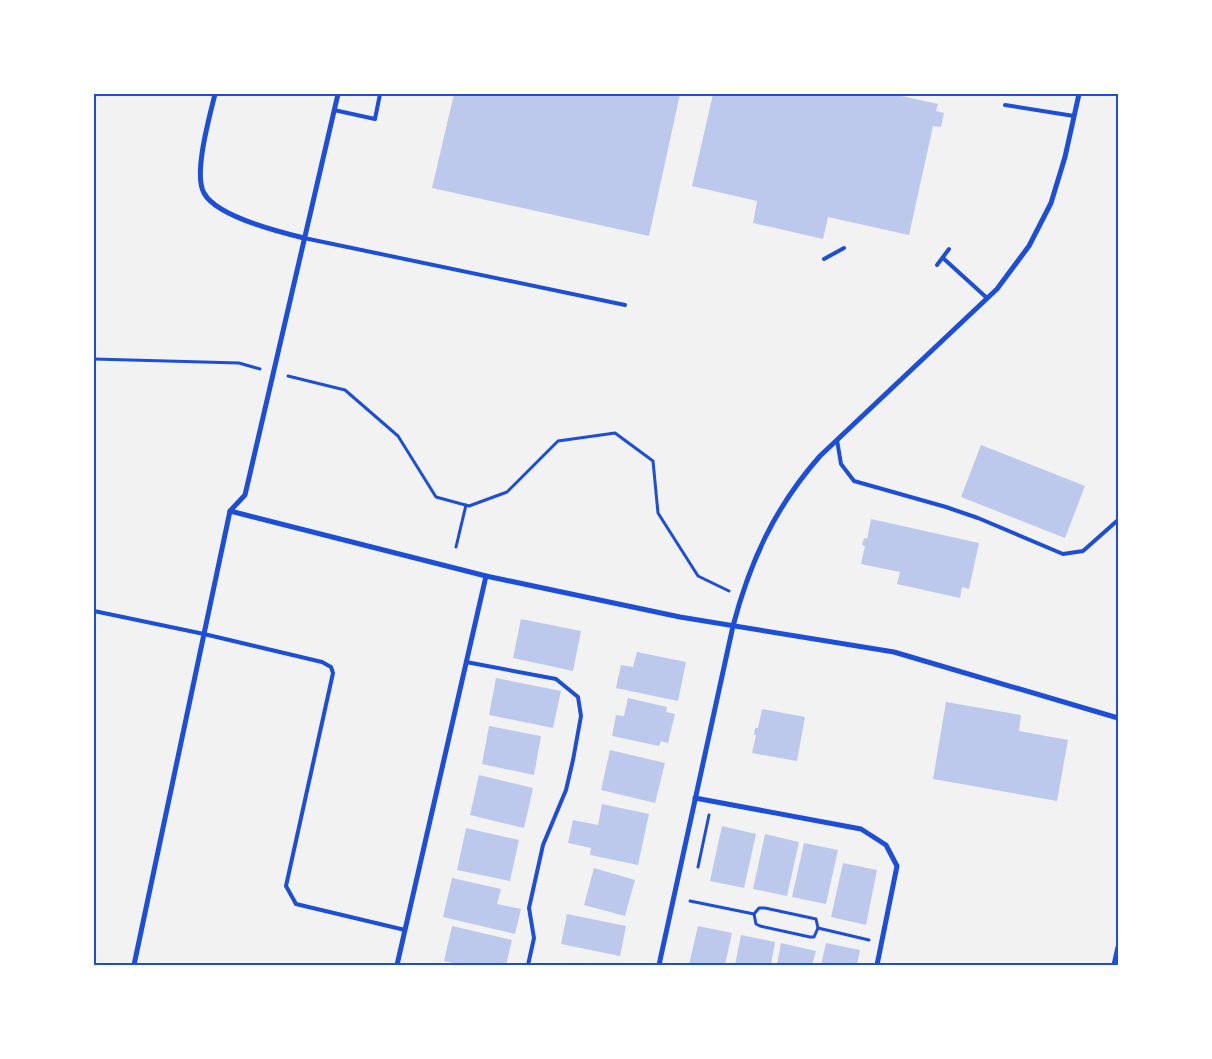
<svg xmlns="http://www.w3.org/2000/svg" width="1212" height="1059" viewBox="0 0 1212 1059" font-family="'DM Sans',sans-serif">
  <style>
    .building { fill: #bdc9ec }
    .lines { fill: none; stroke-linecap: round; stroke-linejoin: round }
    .path { stroke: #1d4ed8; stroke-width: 3 }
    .service { stroke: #1d4ed8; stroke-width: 4 }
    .minor { stroke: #1d4ed8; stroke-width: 5 }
    .neatline { fill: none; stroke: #1d4ed8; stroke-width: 2 }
  </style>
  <rect width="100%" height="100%" fill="#f2f2f2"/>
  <g class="building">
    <polygon points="454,94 680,94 649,236 432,188"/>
    <polygon points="713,94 892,94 938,104 936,111 944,113 941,127 933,126 909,235 828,217 823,239 753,223 757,201 692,186"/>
    <polygon points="981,445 1085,486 1065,538 961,497"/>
    <polygon points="871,519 979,543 969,589 962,587 960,598 897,584 900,572 861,564 865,546 862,545 864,538 867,539"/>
    <polygon points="521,619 581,631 573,671 513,658"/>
    <polygon points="637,652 686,662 678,701 616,688 621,665 633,667"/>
    <polygon points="496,678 561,691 553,728 489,715"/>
    <polygon points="628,698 667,707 666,712 675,714 668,743 661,741 659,746 612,736 616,715 624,716"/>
    <polygon points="946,702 1021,715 1019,731 1068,740 1057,801 933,779"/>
    <polygon points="762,709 805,717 797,761 752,753 756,735 754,735 755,728 758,728"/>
    <polygon points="489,726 541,736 534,775 482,764"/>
    <polygon points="610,750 665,763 655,803 601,790"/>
    <polygon points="479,775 533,788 524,828 470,815"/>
    <polygon points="602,804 649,814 638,865 590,855 591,848 568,843 573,820 598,825"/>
    <polygon points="722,826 756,834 744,888 710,881"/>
    <polygon points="466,828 519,840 510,881 457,870"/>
    <polygon points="765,834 799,842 787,896 753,889"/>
    <polygon points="804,843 838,850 826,904 792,897"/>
    <polygon points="843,863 877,870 866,925 831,917"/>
    <polygon points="594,868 635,880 625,916 584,905"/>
    <polygon points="452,878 501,889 497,904 521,909 515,934 443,917"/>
    <polygon points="567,914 626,926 620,956 561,944"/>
    <polygon points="452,926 512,940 506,965 462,965 444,961"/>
    <polygon points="698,926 732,933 725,965 689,965"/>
    <polygon points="741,935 775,942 771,965 735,965"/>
    <polygon points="781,943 816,951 812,965 777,965"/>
    <polygon points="826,943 860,950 857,965 821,965"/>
  </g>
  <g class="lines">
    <g class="path">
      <polyline points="94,359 239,363 260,369"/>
      <polyline points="288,376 345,390 398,436 436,497 469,506 507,492 558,441 615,433 653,461 658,513 698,576 729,591"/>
      <polyline points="456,547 466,505"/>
      <polyline points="698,867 709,815"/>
      <polyline points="690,901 754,914 759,908 765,908 816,919 818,928 869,940"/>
      <polyline points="754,914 756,924 760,926 810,937 814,937 818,928"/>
    </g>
    <g class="service">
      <polyline points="1005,105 1074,116"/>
      <polyline points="334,110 375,119 380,94"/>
      <polyline points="304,238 625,305"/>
      <polyline points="943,258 987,298"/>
      <polyline points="824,259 844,248"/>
      <polyline points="937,265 949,249"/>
      <polyline points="837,440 841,464 854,481 946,507 978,518 1063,554 1083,551 1118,520"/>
      <polyline points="94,611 204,634 322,662 331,667 333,673 286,886 296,904 405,930"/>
      <polyline points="466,662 556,679 578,697 581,716 573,760 566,790 543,845 529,908 534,938 528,965"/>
    </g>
    <g class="minor">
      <path d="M215,94C210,115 193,174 204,193C216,216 279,232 304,238"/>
      <polyline points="230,511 486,576 680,617 894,652 1118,718"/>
      <polyline points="695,798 861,829 886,845 897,866 877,965"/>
      <polyline points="134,965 230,511 245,495 338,94"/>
      <polyline points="397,965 486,576"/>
      <path d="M659,965L733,626C750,561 775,507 820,456L997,289L1029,246L1051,203L1065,157L1079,94"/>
      <polyline points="1114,965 1118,947"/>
    </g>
  </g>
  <rect width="1212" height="1059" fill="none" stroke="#ffffff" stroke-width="190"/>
  <rect x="95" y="95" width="1022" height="869" class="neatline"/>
</svg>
